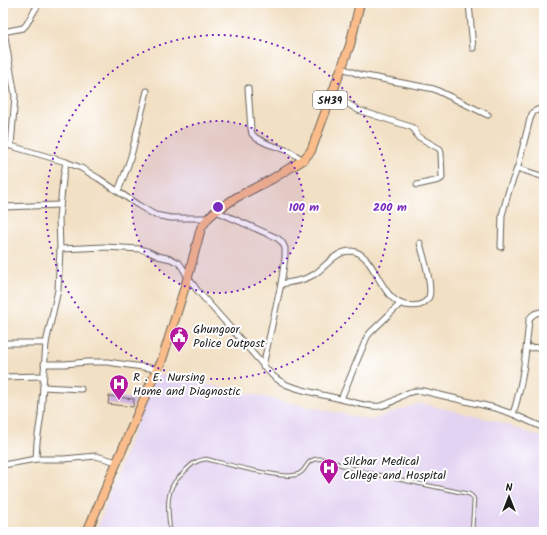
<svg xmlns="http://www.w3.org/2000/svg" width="547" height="535" viewBox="0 0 547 535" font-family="Kalam,sans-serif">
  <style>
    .built { fill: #e3d3f2 }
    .building { fill: #cdb1e2 }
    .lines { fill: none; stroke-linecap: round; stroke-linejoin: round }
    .service-casing { stroke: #676157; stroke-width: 4.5 }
    .minor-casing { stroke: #676157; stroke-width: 7 }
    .primary-casing { stroke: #676157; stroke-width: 10 }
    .service { stroke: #fff; stroke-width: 2.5 }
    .minor { stroke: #fff; stroke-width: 5 }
    .primary { stroke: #f9bc8a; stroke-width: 8 }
    .ring { fill: none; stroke: #7b2cbf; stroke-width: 2; stroke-dasharray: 2 4 }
    .labels { text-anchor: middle; stroke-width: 4; stroke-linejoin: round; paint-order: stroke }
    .shield { fill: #fff; stroke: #606060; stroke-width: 1 }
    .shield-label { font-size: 11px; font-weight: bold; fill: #1c1c1c }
    .poi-label { font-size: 12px; fill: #1c1c1c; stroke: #fff; text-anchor: start }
    .centre { fill: #7b2cbf; stroke: #fff; stroke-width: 2 }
    .ring-label { font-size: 12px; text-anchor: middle; font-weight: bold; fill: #7b2cbf; stroke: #fff; stroke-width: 4; stroke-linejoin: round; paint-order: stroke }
  </style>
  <rect width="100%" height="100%" fill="#fff"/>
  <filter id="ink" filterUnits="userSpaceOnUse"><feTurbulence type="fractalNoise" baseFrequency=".025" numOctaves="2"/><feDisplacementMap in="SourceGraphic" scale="8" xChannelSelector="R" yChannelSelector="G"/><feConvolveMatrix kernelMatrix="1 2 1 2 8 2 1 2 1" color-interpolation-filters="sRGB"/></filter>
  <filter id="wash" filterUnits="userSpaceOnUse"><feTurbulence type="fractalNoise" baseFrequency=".012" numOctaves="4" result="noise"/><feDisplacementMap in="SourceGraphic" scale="16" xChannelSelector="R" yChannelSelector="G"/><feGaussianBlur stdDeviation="0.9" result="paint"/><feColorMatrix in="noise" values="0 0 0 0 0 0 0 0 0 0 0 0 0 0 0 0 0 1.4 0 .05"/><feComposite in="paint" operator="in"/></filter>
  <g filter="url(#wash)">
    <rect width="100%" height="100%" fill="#f2e0c4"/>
    <polygon class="built" points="155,373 371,420 420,403 496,421 544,438 544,532 96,532"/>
    <g id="blocks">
      <polygon class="building" points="109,396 134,399 133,407 108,404"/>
    </g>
  </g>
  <g filter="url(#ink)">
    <use href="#blocks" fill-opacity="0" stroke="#676157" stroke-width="1"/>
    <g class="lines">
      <defs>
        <path id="service" d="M170,532C169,516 165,497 174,483C177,478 182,475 185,471C192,464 196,460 206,459C227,464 247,470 267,473C277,475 286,477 295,475C310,472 302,457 323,459L364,472L469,494L472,496L474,499L472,532"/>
        <g id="minor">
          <polyline points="469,3 473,48"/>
          <polyline points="3,31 5,37 15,96 11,146"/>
          <polyline points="3,32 23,28 26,25 39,3"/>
          <polyline points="342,68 361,75 434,89 488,115"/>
          <polyline points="248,88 251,129 252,134 256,138 268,144 289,151 303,160"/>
          <polyline points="332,94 358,110 411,127 415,130 417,136 440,149 441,153 442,178 439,180 417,185"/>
          <polyline points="3,143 11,146 66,162 81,168 98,178 138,205 155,215 171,218 208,218"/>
          <polyline points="517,168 544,177"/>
          <polyline points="118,191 126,171 131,156 147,91"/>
          <polyline points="3,207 60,205"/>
          <polyline points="216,211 277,238 282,242 285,248 285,258 281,284 263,366"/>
          <polyline points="501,247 502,215 509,190 518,166 530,119 533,112 544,107"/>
          <path d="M60,249L105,247L140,249L147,251L158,256L171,259L179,263L182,267L188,277L197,290L272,375C276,379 280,381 285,384C302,391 322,395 341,399C352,402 369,408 380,406C396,404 403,389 423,391L495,408L513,414L544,428"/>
          <path d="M281,284C291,282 304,281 313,275C325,268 335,251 351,251C375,252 379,299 405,305C410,306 415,306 420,305C424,303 427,301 429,297C433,286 423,255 420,243"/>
          <polyline points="3,343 46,343"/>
          <polyline points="527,348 544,347"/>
          <polyline points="44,364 64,364 88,362 107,362 157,369"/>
          <polyline points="3,377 43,376"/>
          <polyline points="43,387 81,389"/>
          <polyline points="341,399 367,337 370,333 400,304"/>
          <path d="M513,414C523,383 526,352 529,320C532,313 537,313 544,311"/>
          <polyline points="36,459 64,459 96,456 117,462"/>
          <polyline points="3,465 36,459 37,442 41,415 46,343 56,299 58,290 60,249 59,218 63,179 66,162"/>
        </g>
        <polyline id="primary" points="87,532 156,371 161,363 188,277 201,228 208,218 216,211 237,197 272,179 303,160 311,151 350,45 360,3"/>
      </defs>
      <use href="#service" class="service-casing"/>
      <use href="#minor" class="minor-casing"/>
      <use href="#primary" class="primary-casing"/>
      <use href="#service" class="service"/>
      <use href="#minor" class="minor"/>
      <use href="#primary" class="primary"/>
    </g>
  </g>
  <circle cx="218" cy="207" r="86" fill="#7b2cbf" fill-opacity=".12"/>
  <g class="ring">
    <circle cx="218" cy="207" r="86"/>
    <circle cx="218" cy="207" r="172"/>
  </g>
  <defs>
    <symbol id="civic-pin" viewBox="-11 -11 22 30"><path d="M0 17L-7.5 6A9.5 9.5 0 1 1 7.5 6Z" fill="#b5179e" stroke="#fff"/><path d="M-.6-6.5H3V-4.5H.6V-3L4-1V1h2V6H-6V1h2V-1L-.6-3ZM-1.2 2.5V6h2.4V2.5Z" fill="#fff"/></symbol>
    <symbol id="hospital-pin" viewBox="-11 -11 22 30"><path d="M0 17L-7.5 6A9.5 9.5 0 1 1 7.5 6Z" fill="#b5179e" stroke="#fff"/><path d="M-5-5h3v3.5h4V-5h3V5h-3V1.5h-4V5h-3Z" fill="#fff"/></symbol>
  </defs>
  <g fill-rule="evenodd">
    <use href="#civic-pin" x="168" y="325" width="22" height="30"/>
    <use href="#hospital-pin" x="108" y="373" width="22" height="30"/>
    <use href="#hospital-pin" x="318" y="457" width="22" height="30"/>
  </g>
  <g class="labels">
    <rect class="shield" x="313" y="91" width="34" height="18" rx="3"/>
    <g class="shield-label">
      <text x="330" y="104">SH39</text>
    </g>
    <g class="poi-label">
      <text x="193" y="333">Ghungoor<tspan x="193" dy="14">Police Outpost</tspan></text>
      <text x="133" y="381">R . E. Nursing<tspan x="133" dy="14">Home and Diagnostic</tspan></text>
      <text x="343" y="465">Silchar Medical<tspan x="343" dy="14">College and Hospital</tspan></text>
    </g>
  </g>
  <circle cx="218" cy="207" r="6" class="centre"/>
  <g class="ring-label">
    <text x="304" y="211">100 m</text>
    <text x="390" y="211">200 m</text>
  </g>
  <rect width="547" height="535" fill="none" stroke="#fff" stroke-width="16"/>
  <g transform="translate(509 497)" stroke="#ffffff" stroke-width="3" paint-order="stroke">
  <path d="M0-3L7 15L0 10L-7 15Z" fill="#1c1c1c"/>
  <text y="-6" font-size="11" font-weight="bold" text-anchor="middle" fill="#1c1c1c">N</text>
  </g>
</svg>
